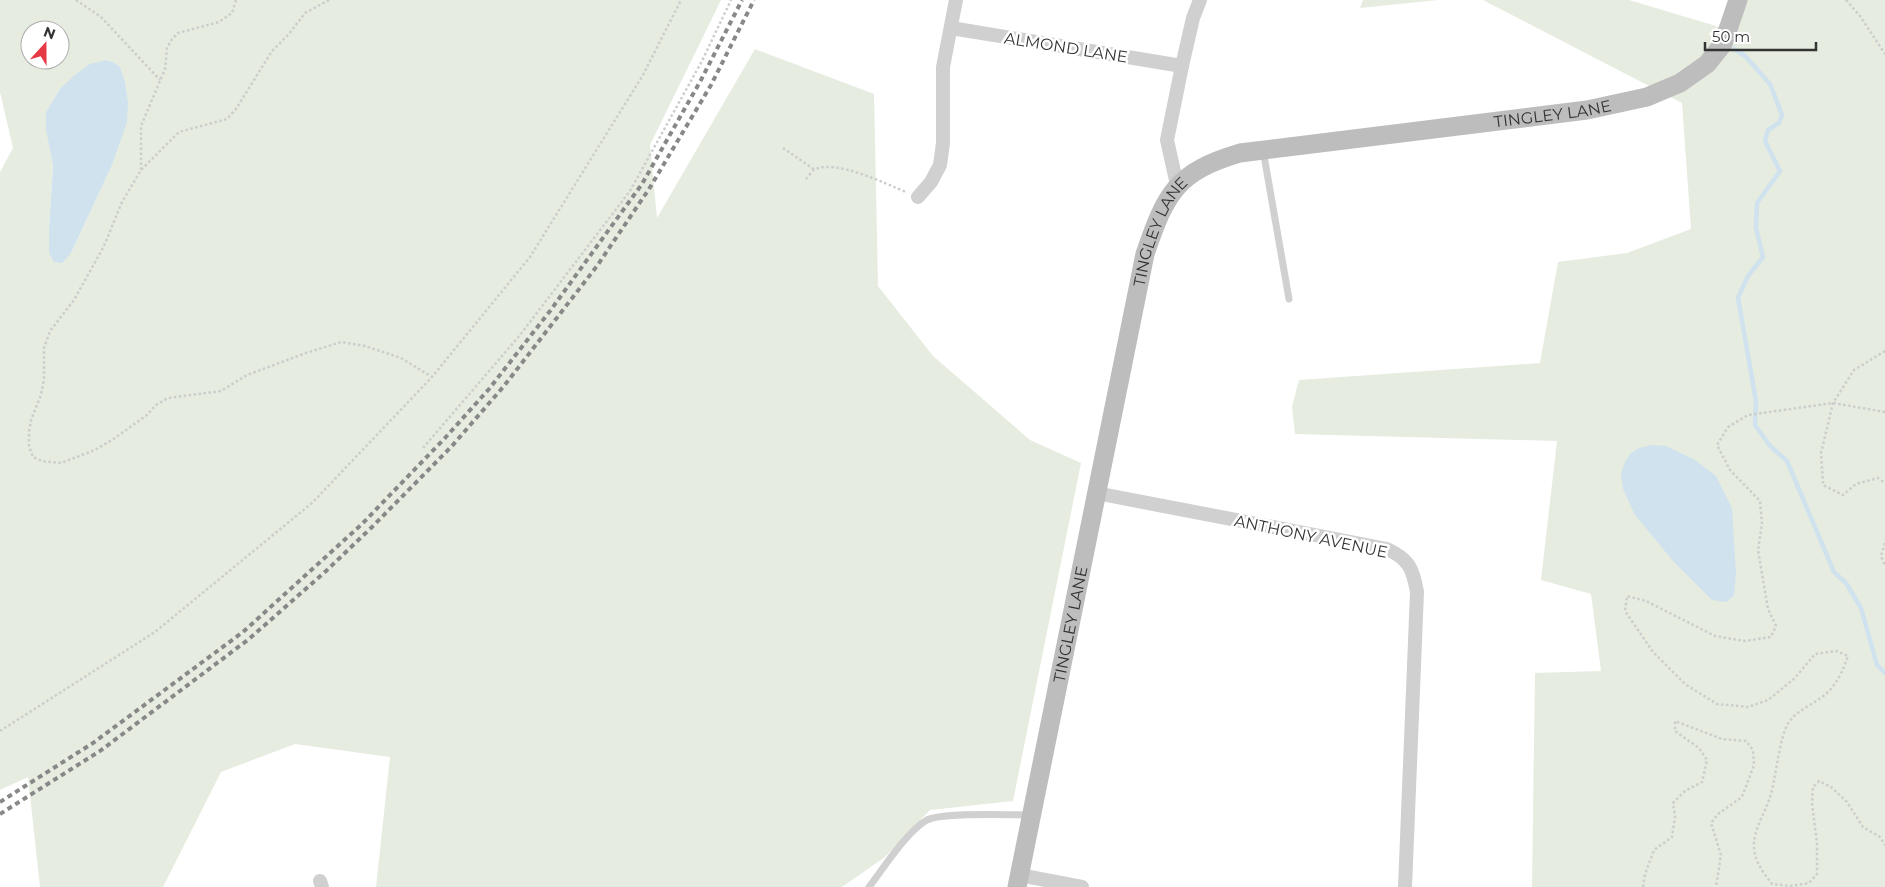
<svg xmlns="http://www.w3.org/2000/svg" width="1885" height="887" viewBox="0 0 1885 887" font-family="Montserrat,sans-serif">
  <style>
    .green { fill: #e6ecdf; fill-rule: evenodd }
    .water { fill: #cfe2ee }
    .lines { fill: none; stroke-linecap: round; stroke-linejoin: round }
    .stream { stroke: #cfe2ee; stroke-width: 4.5 }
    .path { stroke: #cdcdcd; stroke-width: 2.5; stroke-dasharray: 2.5 2.5; stroke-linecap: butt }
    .lane { stroke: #d0d0d0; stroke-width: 7 }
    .street { stroke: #d0d0d0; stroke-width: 14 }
    .secondary { stroke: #bdbdbd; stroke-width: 19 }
    .rail { stroke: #888; stroke-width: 4; stroke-dasharray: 5 4; stroke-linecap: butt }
    .labels { text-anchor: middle; stroke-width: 5; stroke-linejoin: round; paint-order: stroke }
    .street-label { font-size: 16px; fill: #333; stroke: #fff }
  </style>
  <rect width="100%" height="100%" fill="#fff"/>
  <g class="green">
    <path d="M0,0H721L650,145L657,218L755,49L874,94L878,286L933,356L1030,440L1081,463L1013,801L930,810L885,857L842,887H376L390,757L295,744L221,772L163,887H40L28,777L0,790V172L13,148L0,92ZM30,30H60V60H30ZM106,60L113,62L120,67L112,165L71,253L49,228L53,166L49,143L46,112L60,89Z"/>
    <polygon points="1363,0 1438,0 1360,8"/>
    <polygon points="1483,0 1629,0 1736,32 1747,0 1885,0 1885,887 1532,887 1535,673 1601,671 1591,594 1541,580 1557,441 1295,434 1292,407 1299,380 1540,363 1558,262 1627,253 1691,229 1682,103"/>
  </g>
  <g class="water">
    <polygon points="106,60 113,62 120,67 125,82 128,103 127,122 112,165 71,253 62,263 54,262 49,253 49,228 53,166 46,129 46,112 60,89 76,74 90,64"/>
    <polygon points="1652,445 1666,446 1695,460 1716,476 1732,508 1736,574 1734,595 1727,602 1712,600 1674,562 1635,515 1623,489 1621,473 1625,462 1631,453 1639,448"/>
  </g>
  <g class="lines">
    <polyline class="stream" points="1734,49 1745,56 1770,84 1782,115 1779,123 1768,130 1765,141 1780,171 1757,203 1756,228 1763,257 1748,276 1738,298 1756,401 1755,425 1770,446 1787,461 1834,572 1846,583 1861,608 1877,665 1885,673"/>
    <g class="path">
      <polyline points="76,0 101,17 160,80"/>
      <polyline points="329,0 305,13 289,34 272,51 236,109 227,119 179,132 141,170 122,202 104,246 74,300 50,331 44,348 44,379 41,395 31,420 29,432 29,446 33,457 42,461 61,463 95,450 115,438 147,415 156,405 168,398 221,391 247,375 306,353 341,342 365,346 401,358 432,377"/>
      <polyline points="1846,0 1860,16 1885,54"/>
      <polyline points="783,148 815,170"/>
      <polyline points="141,170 141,126 165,69 167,48 172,39 178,33 219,22 232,13 236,0"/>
      <path d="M806,179C808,177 811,172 814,170C834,158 886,184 906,192"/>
      <polyline points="1885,351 1854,370 1833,403 1821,453 1823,485 1843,495 1856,484 1878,478 1885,483"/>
      <path d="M1885,412L1833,403L1748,415L1728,427L1717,445L1730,470L1760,501L1762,524L1758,550L1768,609L1776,626L1771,637L1745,641L1715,636L1646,601L1627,596L1625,611L1653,652L1685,684L1717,704L1748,707L1768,700L1795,678L1815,654L1836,651L1848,656C1842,673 1835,689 1819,699C1808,707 1797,711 1789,722C1778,739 1777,778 1769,800C1764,814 1755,828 1754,843C1753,859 1762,871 1772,884L1791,886L1809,883L1817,874V844L1812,803L1813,787L1819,781L1831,787L1847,802L1863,827L1880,837L1885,845"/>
      <polyline points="423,448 520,335 630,191 702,61 731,0"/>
      <polyline points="1885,543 1881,556 1885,566"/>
      <polyline points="0,731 155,632 312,503 432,377 530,257 643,75 681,0"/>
      <polyline points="1643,887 1645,874 1654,850 1672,837 1675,817 1673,803 1685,791 1702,782 1707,760 1699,748 1675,731 1675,721 1722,739 1746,741 1753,750 1754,765 1742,797 1718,814 1711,823 1721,855 1716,887"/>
    </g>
    <g class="lane">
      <polyline points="1263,150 1289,299"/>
      <path d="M869,887C883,869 907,831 927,820C943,812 1009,815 1030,815"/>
    </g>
    <g class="street">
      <polyline points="951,28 1182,66"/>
      <polyline points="1177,185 1167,140 1182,66 1193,18 1200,0"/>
      <polyline points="918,197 931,182 940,165 943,143 943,67 956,0"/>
      <path d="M1096,493L1387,549C1409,559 1413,569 1417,592L1405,887"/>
      <polyline points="1019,875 1082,887"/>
      <polyline points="320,881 322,887"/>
    </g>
    <path class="secondary" id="s1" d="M1017,887L1145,254C1166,193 1176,172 1240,153L1587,110L1647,97L1680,83L1707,64L1723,44L1738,0"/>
    <g class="rail">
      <polyline points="0,802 93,743 243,632 362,524 445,438 489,389 550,311 642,184 701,80 742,0"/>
      <polyline points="0,814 100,751 249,639 326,571 372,527 452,446 504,386 597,266 649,189 711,85 754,0"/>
    </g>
  </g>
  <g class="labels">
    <g class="street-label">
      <text transform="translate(1066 47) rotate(9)" y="6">ALMOND LANE</text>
      <text dy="6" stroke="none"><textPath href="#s1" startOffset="1108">TINGLEY LANE</textPath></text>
      <text dy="6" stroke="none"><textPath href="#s1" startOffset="672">TINGLEY LANE</textPath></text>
      <text transform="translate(1311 536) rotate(12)" y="6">ANTHONY AVENUE</text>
      <text dy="6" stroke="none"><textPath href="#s1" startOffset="268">TINGLEY LANE</textPath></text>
    </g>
  </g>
  <g transform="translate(45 45) rotate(21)"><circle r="24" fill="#ffffff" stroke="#adadad"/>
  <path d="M0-4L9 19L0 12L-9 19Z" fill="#e63946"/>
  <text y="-8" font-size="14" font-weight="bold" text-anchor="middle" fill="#333333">N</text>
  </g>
  <path d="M1705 42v8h111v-8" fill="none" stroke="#333333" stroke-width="2.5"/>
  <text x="1712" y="42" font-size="15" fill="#333333" stroke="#ffffff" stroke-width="4" paint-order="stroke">50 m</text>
</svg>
